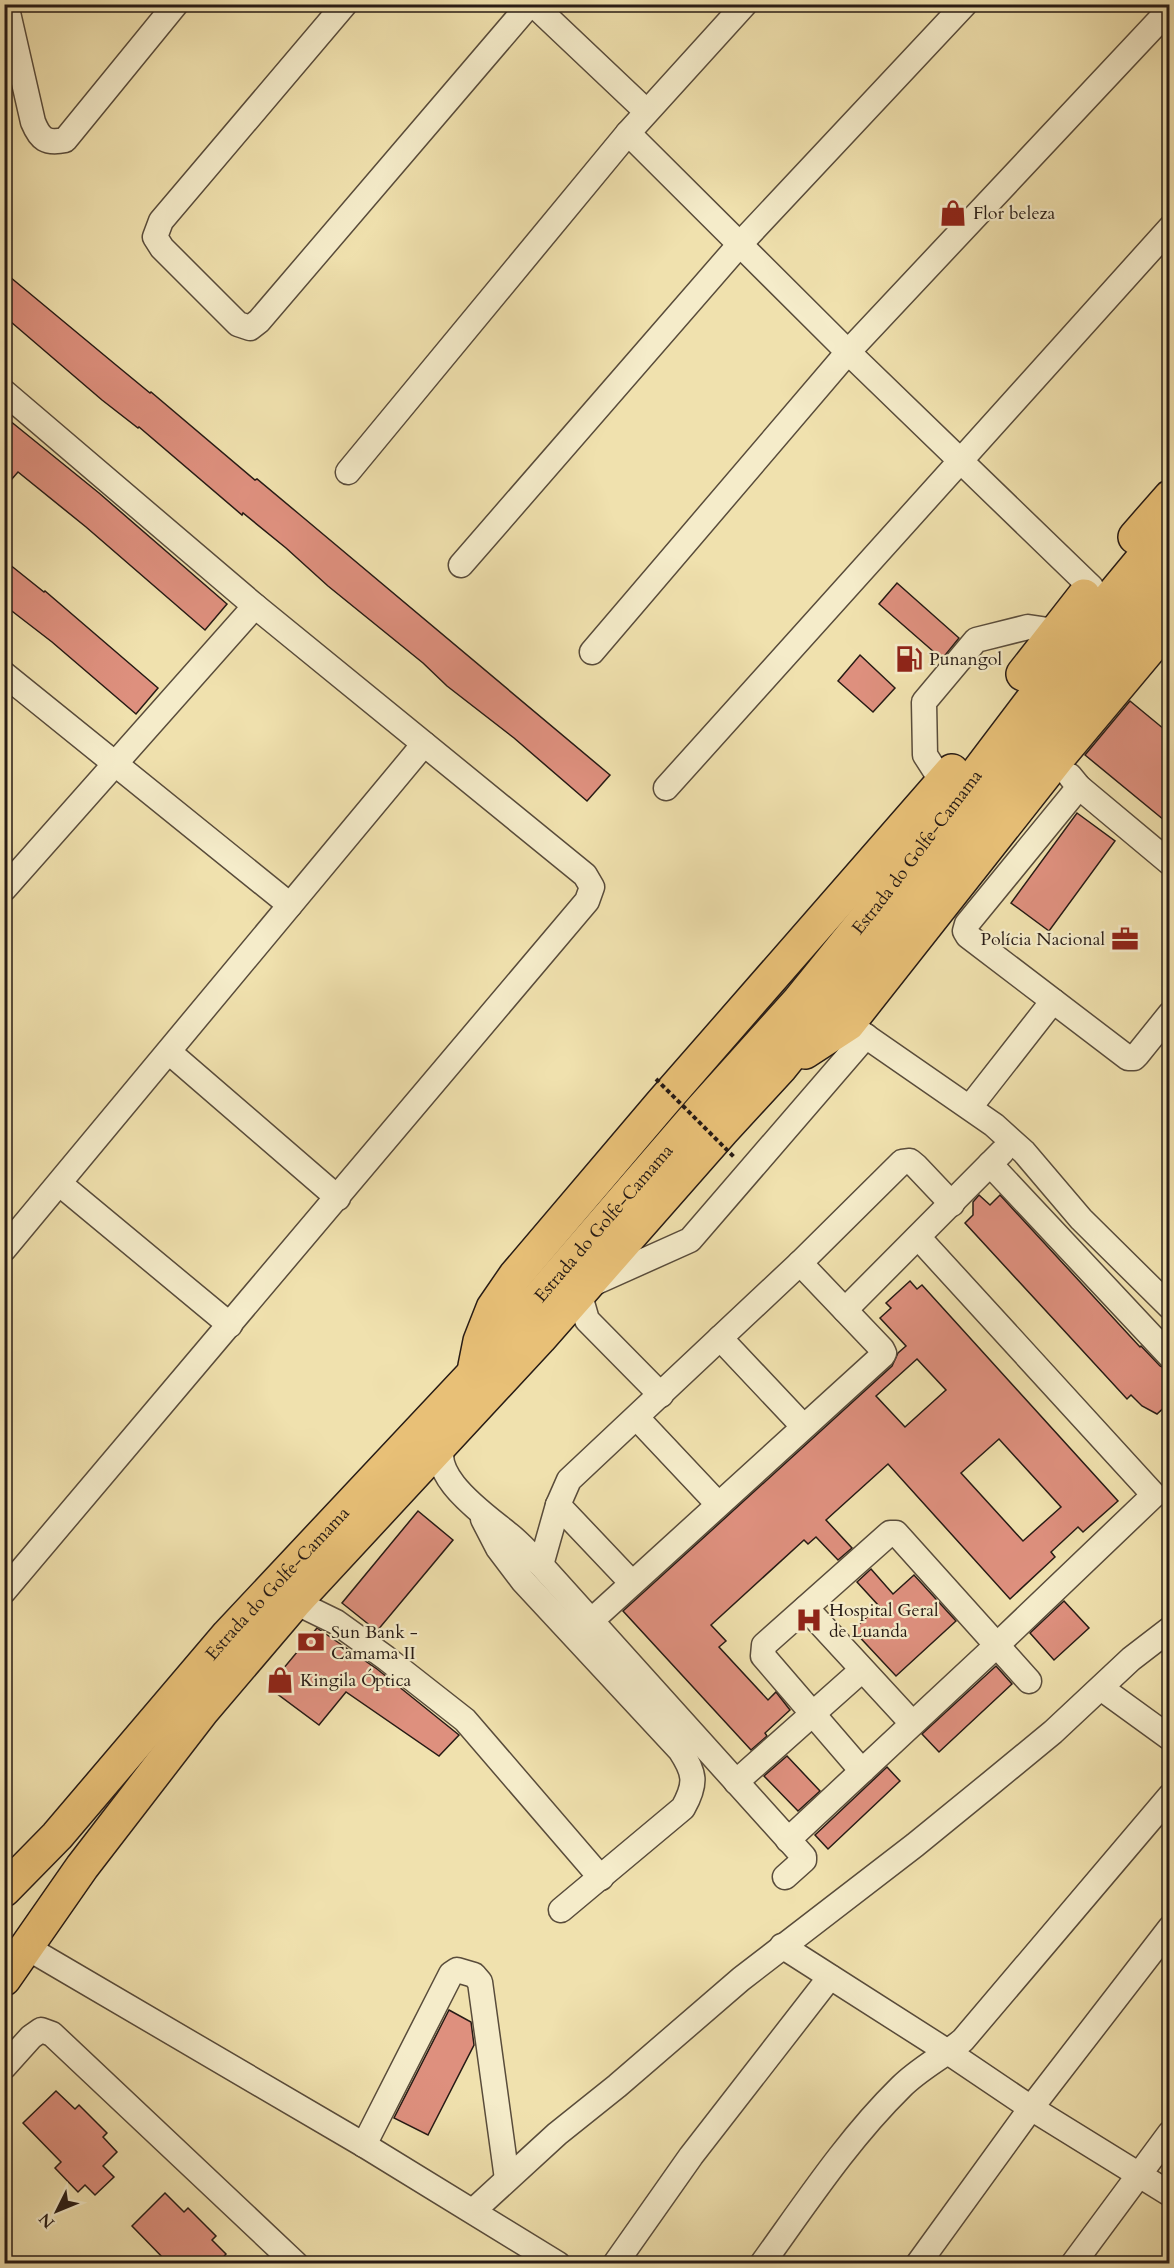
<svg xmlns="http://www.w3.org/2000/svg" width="1174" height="2268" viewBox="0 0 1174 2268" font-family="Cardo,serif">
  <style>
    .building { fill: #de907e; stroke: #271b15; stroke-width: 1.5; fill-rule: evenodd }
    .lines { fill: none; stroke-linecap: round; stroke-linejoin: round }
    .minor-casing { stroke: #594c3b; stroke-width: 27 }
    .highway-casing { stroke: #271b15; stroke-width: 36 }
    .minor { stroke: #f5ecca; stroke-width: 24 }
    .highway { stroke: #e8c077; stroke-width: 33 }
    .path-bridge { stroke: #271b15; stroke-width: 4; stroke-dasharray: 4.5 3; stroke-linecap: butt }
    .labels { text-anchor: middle; stroke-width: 4.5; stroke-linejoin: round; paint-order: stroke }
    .poi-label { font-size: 18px; fill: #271b15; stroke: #f5ecca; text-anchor: start }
    .street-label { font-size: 18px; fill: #271b15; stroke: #f5ecca }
  </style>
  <rect width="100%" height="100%" fill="#f0e1ae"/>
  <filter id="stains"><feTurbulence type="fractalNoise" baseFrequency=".00333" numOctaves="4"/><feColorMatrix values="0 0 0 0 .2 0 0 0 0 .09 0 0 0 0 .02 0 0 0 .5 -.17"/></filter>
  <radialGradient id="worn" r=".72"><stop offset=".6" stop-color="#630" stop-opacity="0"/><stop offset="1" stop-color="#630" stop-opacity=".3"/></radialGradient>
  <g class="building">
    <polygon points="4,272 116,365 150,393 151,392 255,480 257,479 299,514 610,775 587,801 514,738 447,686 423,663 328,586 286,548 243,513 242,515 139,427 138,428 102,400 4,316"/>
    <polygon points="4,416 99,493 227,604 205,630 86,527 18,472 4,488"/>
    <polygon points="4,560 44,592 45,591 158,688 136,714 52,642 4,605"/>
    <polygon points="897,583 959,638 942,659 879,604"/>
    <polygon points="860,655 895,688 873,712 838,681"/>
    <polygon points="1130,701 1170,734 1170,825 1085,755"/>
    <polygon points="1077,813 1115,841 1049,931 1011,903"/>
    <polygon points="979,1195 990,1205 1000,1195 1140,1347 1141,1346 1160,1366 1170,1371 1170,1402 1157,1414 1142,1406 1131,1395 1127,1399 965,1223 973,1215 973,1202"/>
    <path d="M910,1281L917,1289L922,1285L1118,1501L1083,1532L1078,1527L1051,1552L1055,1557L1010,1599L888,1464L826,1520L852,1548L838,1560L816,1537L808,1544L804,1540L711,1625L726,1641L719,1647L768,1700L776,1692L790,1710L765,1733L767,1736L751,1750L623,1611L892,1366L898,1353L906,1346L880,1318L891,1308L886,1303ZM917,1359L946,1390L905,1427L876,1396ZM999,1439L1061,1507L1023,1541L961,1473Z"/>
    <polygon points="418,1511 453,1540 377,1631 342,1603"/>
    <polygon points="871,1569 893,1594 914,1575 956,1621 896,1676 853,1630 879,1606 857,1582"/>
    <polygon points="1064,1601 1089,1628 1054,1660 1030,1633"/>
    <polygon points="317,1628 377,1669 459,1735 439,1756 346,1692 319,1725 268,1687"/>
    <polygon points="996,1666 1012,1684 939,1752 922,1734"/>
    <polygon points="787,1756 820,1791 798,1811 764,1776"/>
    <polygon points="887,1767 900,1781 828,1849 815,1835"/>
    <polygon points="449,2010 471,2022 474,2045 428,2135 394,2118"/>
    <polygon points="56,2091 75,2109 79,2105 107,2133 103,2137 117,2152 103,2166 114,2177 95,2195 85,2185 78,2192 55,2168 61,2162 23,2123"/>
    <polygon points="165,2193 184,2212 188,2208 216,2236 212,2240 226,2254 217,2264 169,2264 132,2226"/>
  </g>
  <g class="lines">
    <defs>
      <g id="minor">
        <path d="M6,4L33,122C40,139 46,144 65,140L176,4"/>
        <polyline points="345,4 161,221 155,237 162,248 238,324 250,328 259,321 530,4"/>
        <polyline points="533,4 646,111"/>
        <polyline points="628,133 848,352 1091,587"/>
        <polyline points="4,392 255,606 585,875 592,887 587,901 4,1591"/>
        <polyline points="348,472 628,133 745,4"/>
        <polyline points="461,565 740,244 965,4"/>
        <polyline points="592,652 848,352 1170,9"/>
        <polyline points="4,674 290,905"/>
        <polyline points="1070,776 1079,787 1170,863"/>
        <polyline points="943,783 925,755 924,702 976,640 1028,627 1055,631"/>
        <polyline points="1079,787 967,924 965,931 968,936 1128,1058 1134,1058 1137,1055 1170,1014"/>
        <polyline points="666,788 1170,228"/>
        <polyline points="4,889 255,606"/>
        <polyline points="854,1028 994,1125 1024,1152 1081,1219 1170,1307"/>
        <polyline points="169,1052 338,1198"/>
        <polyline points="970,1107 1053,1001"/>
        <polyline points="990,1164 1170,1356"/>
        <polyline points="60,1184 230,1325"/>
        <polyline points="4,1249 424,744"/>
        <polyline points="845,1310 1002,1152"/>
        <polyline points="720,1338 803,1426"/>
        <polyline points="661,1395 587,1320 581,1299 583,1288 690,1240 866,1036"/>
        <polyline points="637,1418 718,1504"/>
        <path d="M448,1436C419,1470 485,1515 507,1533C519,1542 529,1554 541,1565L804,1857V1860L785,1877"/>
        <polyline points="558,1505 632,1583"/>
        <path d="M483,1519L498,1548L523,1581L680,1750C695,1773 697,1783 683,1808L561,1910"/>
        <polyline points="541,1565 558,1505 569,1480 800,1263 902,1162 910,1161 916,1166 952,1204"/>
        <polyline points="295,1602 336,1622 386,1658 465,1720 601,1878"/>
        <polyline points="806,1608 912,1723"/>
        <polyline points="591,1621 882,1356 884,1353 882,1349 800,1263"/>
        <polyline points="1101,1688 1170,1738"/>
        <polyline points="862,1771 763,1656 764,1645 890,1533 896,1533 1029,1681"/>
        <polyline points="736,1782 862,1670"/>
        <polyline points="788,1840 996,1646 1154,1495 918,1237"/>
        <polyline points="782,1946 948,2052 1031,2108 1170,2194"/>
        <polyline points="26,1947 364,2145 558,2264"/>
        <polyline points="4,2067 31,2037 41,2030 52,2034 296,2264"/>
        <polyline points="364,2145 451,1974 457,1970 474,1975 480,1982 507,2179"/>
        <polyline points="473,2211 557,2134 617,2086 741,1979 915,1845 991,1783 1053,1732 1131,1659 1170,1629"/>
        <polyline points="615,2264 691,2156 830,1977"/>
        <path d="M762,2264C806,2203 848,2139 901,2087C920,2068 943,2057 963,2040L1170,1796"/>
        <polyline points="918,2264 1031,2108 1170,1928"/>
        <polyline points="1073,2264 1170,2133"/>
      </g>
      <g id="highway">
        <polyline points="1135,537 1170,497"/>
        <polyline points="1023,674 1084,596"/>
        <polyline points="805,1052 848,1024 1057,759 1170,624"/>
        <polyline points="475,1366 480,1341 493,1308 515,1276 662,1103 952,771"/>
        <path id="s1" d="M4,1890L57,1836L228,1635L474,1373L702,1109L799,1001L877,905L1102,608L1170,526"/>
        <polyline points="4,1979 82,1867 203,1710 295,1602 540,1338 722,1131 781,1067 920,894 1055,713 1170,575"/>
      </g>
    </defs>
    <use href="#minor" class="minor-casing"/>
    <use href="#highway" class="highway-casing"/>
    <use href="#minor" class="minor"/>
    <use href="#highway" class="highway"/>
    <polyline class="path-bridge" points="656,1079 735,1158"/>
  </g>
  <defs>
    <symbol id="shop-bare" viewBox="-9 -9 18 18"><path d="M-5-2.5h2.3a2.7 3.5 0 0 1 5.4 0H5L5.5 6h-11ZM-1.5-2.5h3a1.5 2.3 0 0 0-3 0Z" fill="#8f2418" stroke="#f5ecca" stroke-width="2.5" paint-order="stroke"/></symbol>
    <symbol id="fuel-bare" viewBox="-9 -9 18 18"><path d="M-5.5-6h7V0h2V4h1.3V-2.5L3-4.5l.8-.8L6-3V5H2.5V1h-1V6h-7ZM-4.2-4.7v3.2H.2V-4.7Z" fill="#8f2418" stroke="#f5ecca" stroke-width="2.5" paint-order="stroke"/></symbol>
    <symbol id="office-bare" viewBox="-9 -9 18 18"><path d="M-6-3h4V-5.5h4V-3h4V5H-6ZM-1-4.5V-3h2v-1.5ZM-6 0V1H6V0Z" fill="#8f2418" stroke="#f5ecca" stroke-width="2.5" paint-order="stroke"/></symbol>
    <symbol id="hospital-bare" viewBox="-9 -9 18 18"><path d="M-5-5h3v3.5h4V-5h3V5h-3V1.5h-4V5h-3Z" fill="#8f2418" stroke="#f5ecca" stroke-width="2.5" paint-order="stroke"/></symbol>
    <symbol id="bank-bare" viewBox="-9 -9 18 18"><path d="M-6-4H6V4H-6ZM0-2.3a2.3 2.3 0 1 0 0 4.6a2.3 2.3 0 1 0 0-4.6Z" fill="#8f2418" stroke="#f5ecca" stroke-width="2.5" paint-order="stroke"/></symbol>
  </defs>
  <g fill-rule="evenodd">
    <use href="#shop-bare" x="934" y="194" width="38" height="38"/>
    <use href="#fuel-bare" x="890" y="640" width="38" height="38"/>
    <use href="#office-bare" x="1106" y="920" width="38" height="38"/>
    <use href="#hospital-bare" x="790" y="1601" width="38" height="38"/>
    <use href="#bank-bare" x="292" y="1623" width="38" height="38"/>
    <use href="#shop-bare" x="261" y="1661" width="38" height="38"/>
  </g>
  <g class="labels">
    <g class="poi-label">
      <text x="973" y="219">Flor beleza</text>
      <text x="929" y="665">Punangol</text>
      <text x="1105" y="945" text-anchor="end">Polícia Nacional</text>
      <text x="829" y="1616">Hospital Geral<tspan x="829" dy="21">de Luanda</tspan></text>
      <text x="331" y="1638">Sun Bank -<tspan x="331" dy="21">Camama II</tspan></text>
      <text x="300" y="1686">Kingila Óptica</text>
    </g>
    <g class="street-label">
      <text dy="6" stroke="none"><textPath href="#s1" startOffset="1383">Estrada do Golfe-Camama</textPath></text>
      <text dy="6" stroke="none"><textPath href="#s1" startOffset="897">Estrada do Golfe-Camama</textPath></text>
      <text dy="6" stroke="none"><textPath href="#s1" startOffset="411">Estrada do Golfe-Camama</textPath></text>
    </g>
  </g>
  <rect width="1174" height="2268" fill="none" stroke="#f0e1ae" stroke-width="24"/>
  <rect x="6" y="6" width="1162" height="2256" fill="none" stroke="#271b15" stroke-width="3"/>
  <rect x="12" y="12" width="1150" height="2244" fill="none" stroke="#271b15" stroke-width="1.5"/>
  <g transform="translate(57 2211) rotate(227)" stroke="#f5ecca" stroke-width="4.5" paint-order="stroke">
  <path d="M0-4.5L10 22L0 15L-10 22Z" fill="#271b15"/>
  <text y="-9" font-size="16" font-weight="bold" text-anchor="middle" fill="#271b15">N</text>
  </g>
  <rect width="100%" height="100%" filter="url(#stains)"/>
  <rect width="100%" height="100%" fill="url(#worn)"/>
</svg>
